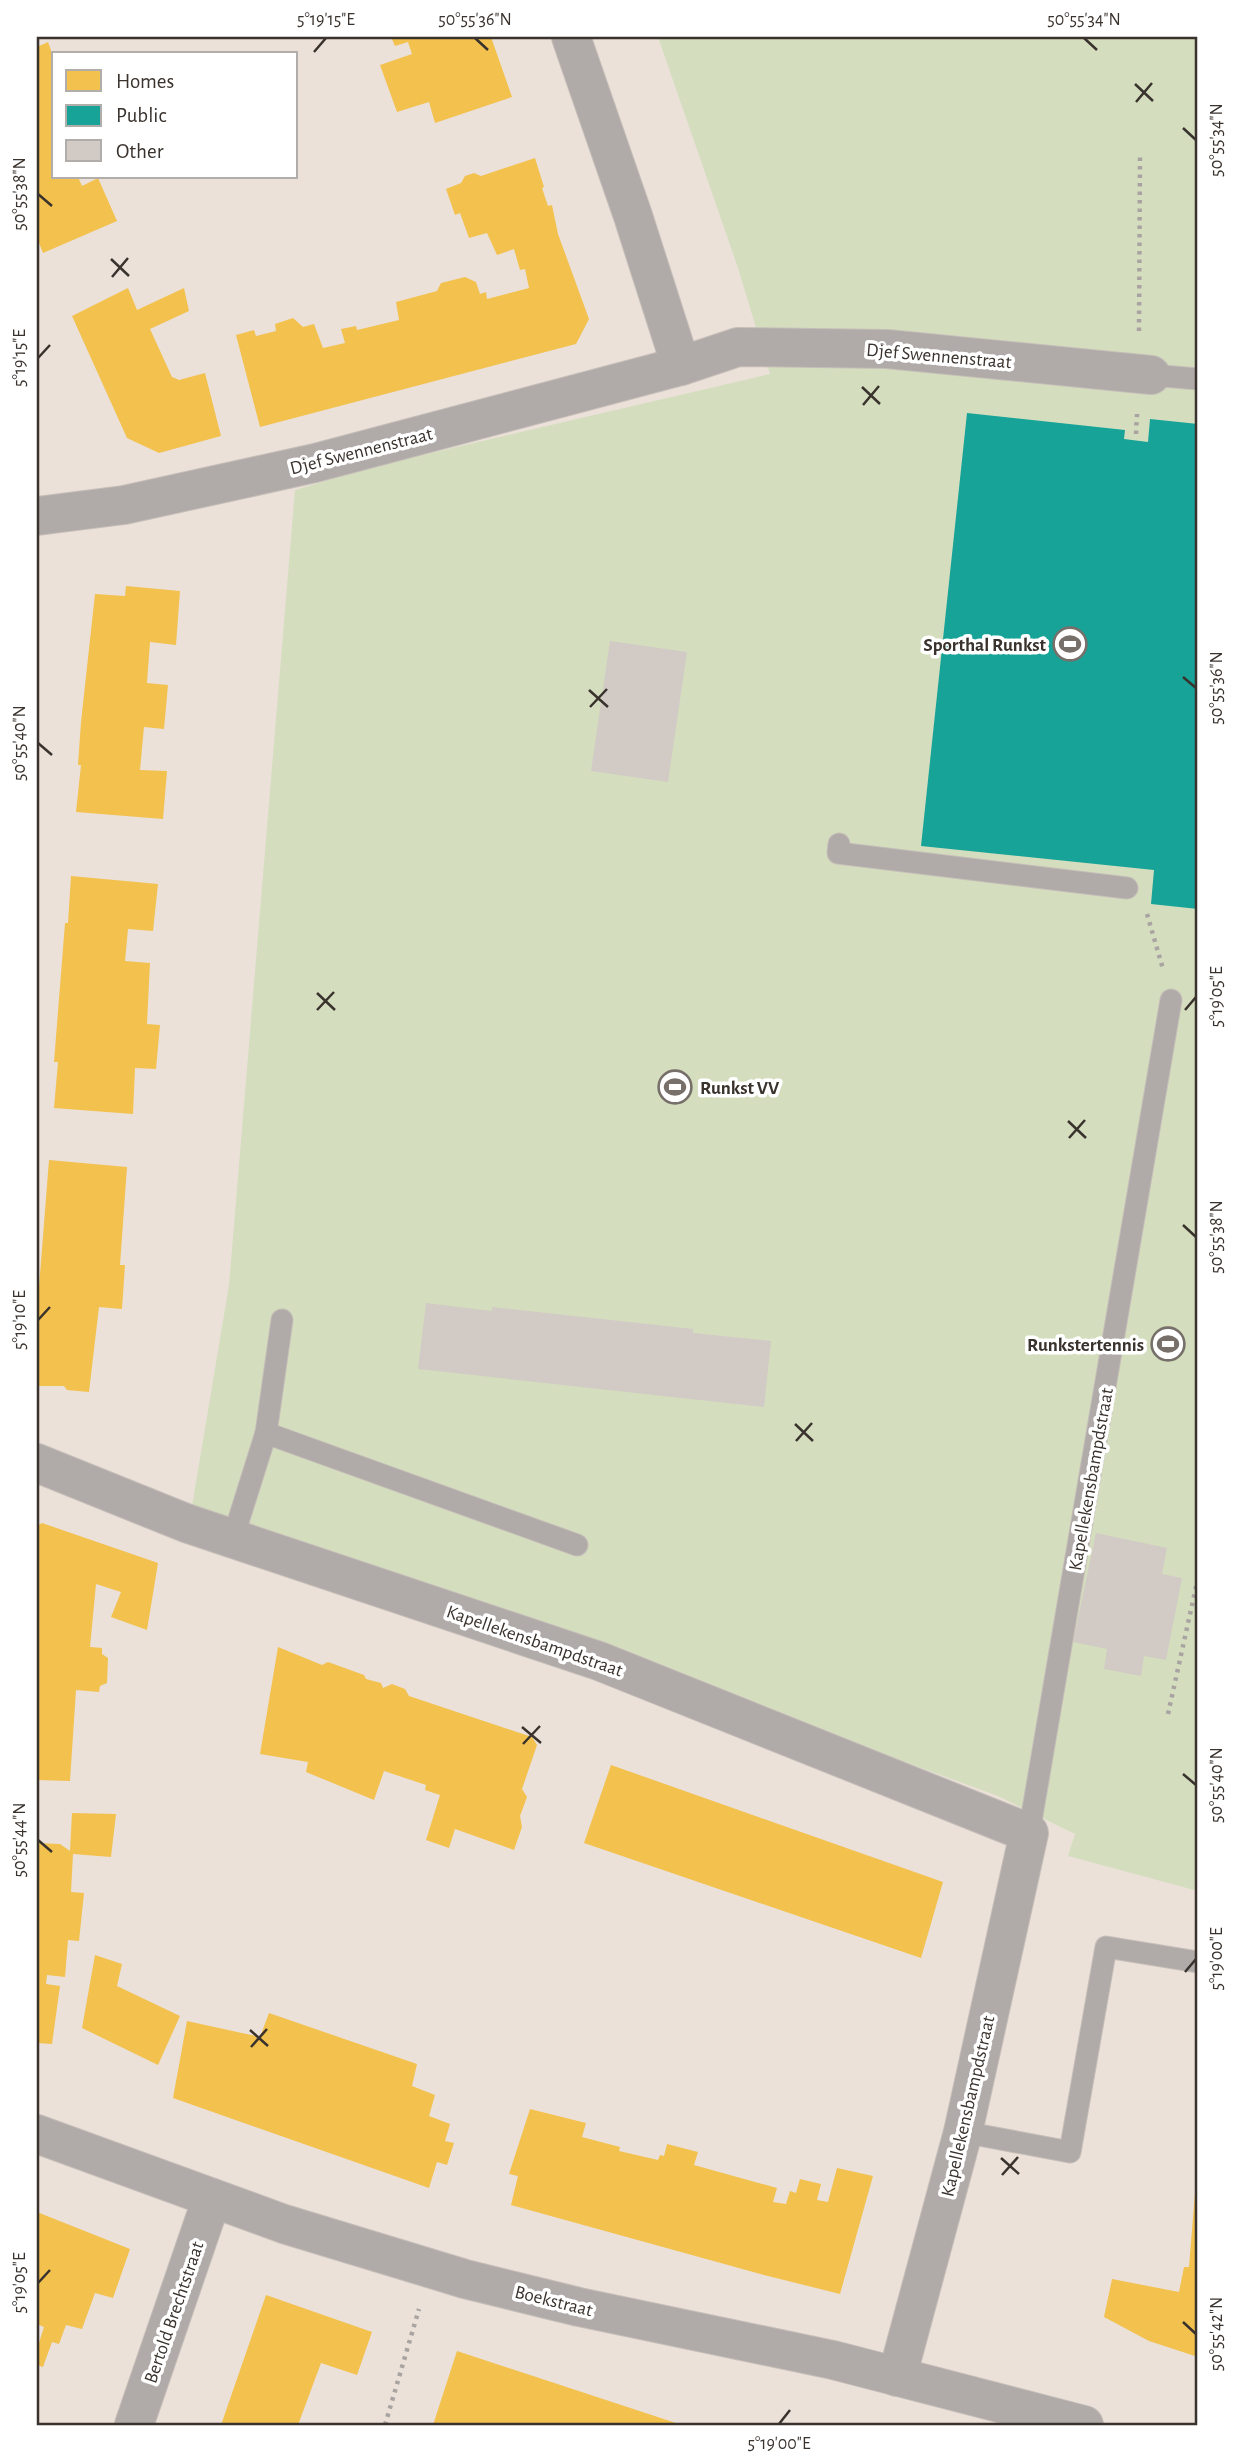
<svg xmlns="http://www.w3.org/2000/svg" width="1235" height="2462" viewBox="0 0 1235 2462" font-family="'Alegreya Sans',sans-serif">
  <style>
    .green { fill: #d4debe }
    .homes { fill: #f2c14e }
    .public { fill: #17a398 }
    .building { fill: #d2cac5 }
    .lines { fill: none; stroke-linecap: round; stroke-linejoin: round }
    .service-casing { stroke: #c6beb8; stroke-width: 23 }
    .minor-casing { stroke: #c6beb8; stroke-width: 40 }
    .path { stroke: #a9a4a1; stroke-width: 4.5; stroke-dasharray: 3.5 5; stroke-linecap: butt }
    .service { stroke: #b0aaa9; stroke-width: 21 }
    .minor { stroke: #b0aaa9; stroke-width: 38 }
    .ticks { fill: none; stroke: #39322d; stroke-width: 2.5 }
    .labels { text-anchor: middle; stroke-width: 7; stroke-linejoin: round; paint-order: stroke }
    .street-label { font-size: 19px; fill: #39322d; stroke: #fff }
    .poi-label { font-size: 19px; font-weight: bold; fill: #39322d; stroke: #fff; text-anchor: end }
    .neatline { fill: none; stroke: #39322d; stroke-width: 2.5 }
    .ticks-label { font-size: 18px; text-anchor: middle; fill: #39322d }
  </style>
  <rect width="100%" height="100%" fill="#ebe1d9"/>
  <polygon class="green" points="658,37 1198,37 1198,1891 1068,1856 1075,1834 998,1796 588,1646 191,1512 229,1285 295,490 384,464 770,374 738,268"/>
  <g class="homes">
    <polygon points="391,37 491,37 512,97 435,123 429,102 397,112 380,65 412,54 408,42 395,46"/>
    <polygon points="48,42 54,59 54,177 78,177 82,186 98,178 117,221 43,253 37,238 37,47"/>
    <polygon points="535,158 544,187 542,188 548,206 552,205 558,234 589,319 576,344 260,427 236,335 254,330 256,336 276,331 275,324 293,318 303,327 314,324 323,348 345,343 341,329 356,326 357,330 399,320 396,302 437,291 441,283 465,277 476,282 480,294 486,292 487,299 529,288 525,269 520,270 514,249 497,255 487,233 469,238 460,213 455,215 446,189 461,183 465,176 474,173 481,176"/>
    <polygon points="128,288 137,310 184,288 189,311 150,329 172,377 179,380 205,373 221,436 159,453 127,438 72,316"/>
    <polygon points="126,586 180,591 176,645 150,642 147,683 168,685 164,729 144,727 140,770 167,771 163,819 76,812 81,765 78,765 81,722 95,594 125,596"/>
    <polygon points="71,876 158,884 153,931 128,929 125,961 150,963 147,1024 160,1025 156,1069 135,1068 133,1114 54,1108 58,1062 54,1062 65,923 68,923"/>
    <polygon points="49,1160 127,1167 120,1265 125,1265 122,1309 99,1307 89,1392 67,1390 64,1386 37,1386 37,1312"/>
    <polygon points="42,1523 158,1563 147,1630 111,1617 121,1592 96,1584 90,1647 102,1648 102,1654 108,1658 107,1683 100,1686 99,1692 76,1690 70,1781 37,1780 37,1526"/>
    <polygon points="278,1647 322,1665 328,1662 364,1675 366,1679 381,1683 383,1688 392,1684 405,1689 409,1696 532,1737 537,1745 522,1789 527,1797 520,1816 522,1827 514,1850 455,1829 449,1848 426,1840 440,1795 425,1790 426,1785 384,1771 374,1800 306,1772 308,1762 260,1754"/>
    <polygon points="611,1765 943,1882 921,1958 584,1843"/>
    <polygon points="72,1813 116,1814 111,1857 73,1854 71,1892 84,1893 79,1941 68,1940 65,1977 47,1975 46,1984 60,1986 52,2044 37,2043 37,1843 60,1844 70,1851"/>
    <polygon points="95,1955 122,1964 117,1986 180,2016 158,2065 82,2028"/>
    <polygon points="269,2013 417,2064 412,2086 435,2095 429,2116 450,2124 445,2141 454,2143 447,2165 437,2162 429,2188 173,2098 187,2021 260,2037"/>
    <polygon points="530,2109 586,2123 582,2137 620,2147 619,2151 658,2160 660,2155 664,2156 667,2144 698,2152 694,2165 777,2188 773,2202 786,2204 790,2191 796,2193 800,2179 821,2184 817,2200 828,2202 837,2168 873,2176 840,2294 764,2275 511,2205 518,2176 509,2174"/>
    <polygon points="1196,2180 1198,2181 1198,2357 1149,2341 1104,2317 1112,2279 1179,2292 1184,2267 1189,2267"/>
    <polygon points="37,2212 130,2249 113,2298 95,2293 82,2329 66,2325 59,2344 52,2342 43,2367 37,2365 37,2349 44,2327 37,2324"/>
    <polygon points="266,2295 372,2332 357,2375 321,2363 298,2425 221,2425"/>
    <polygon points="457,2351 682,2425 433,2425"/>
  </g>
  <polygon class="public" points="967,413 1125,430 1124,439 1148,442 1150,419 1198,424 1198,909 1151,904 1154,870 921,846"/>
  <g class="building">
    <polygon points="610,641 687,652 668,782 591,771"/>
    <polygon points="426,1303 492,1311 492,1307 693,1329 693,1333 771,1341 764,1407 418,1369"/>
    <polygon points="1096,1533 1167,1548 1162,1574 1182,1578 1166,1660 1144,1656 1141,1676 1104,1669 1107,1649 1073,1642"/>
  </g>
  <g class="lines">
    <defs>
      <g id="service">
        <polyline points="1151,375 1198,379"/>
        <polyline points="839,844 838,853 1127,888"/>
        <polyline points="266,1433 577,1545"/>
        <polyline points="233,1538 266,1433 282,1320"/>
        <polyline points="1029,1833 1171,1000"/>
        <polyline points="963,2132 1070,2152 1106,1947 1198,1962"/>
      </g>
      <g id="minor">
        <polyline points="571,37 633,216 681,366"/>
        <polyline points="37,516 124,505 315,463 681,366 738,347 887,349 1151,375"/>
        <polyline points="37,1463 186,1523 599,1661 1029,1833 963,2132 897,2377"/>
        <polyline points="37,2134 284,2224 465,2279 579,2307 833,2360 1084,2425"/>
        <polyline points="134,2425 212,2198"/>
      </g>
    </defs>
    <use href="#service" class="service-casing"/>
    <use href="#minor" class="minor-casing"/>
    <g class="path">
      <polyline points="1139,331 1140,155"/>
      <polyline points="1136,434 1137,414"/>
      <polyline points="1147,914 1163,969"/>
      <polyline points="1168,1714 1198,1578"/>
      <polyline points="385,2425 419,2309"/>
    </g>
    <use href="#service" class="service"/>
    <use href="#minor" class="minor"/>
  </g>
  <path class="ticks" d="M475,38L488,50M1084,38L1097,50M314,52L326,38M1135,84L1153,101M1136,102L1152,83M1183,128L1196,140M38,194L52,206M111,259L129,276M112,277L128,258M38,358L50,345M862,387L880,404M863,405L879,386M1183,677L1196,688M589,690L608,707M590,707L607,689M38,743L52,755M317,993L335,1010M317,1010L334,992M1185,1010L1196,997M1068,1121L1086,1138M1069,1138L1085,1120M1183,1225L1196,1237M38,1320L50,1307M795,1424L813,1441M796,1441L812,1423M522,1727L541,1743M523,1744L540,1726M1183,1774L1196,1785M38,1840L52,1852M1185,1972L1196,1959M250,2030L268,2046M251,2047L267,2029M1001,2158L1019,2174M1002,2175L1018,2157M38,2283L50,2270M1183,2322L1196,2334M779,2424L790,2410"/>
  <defs>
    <symbol id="stadium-ring" viewBox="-11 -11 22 22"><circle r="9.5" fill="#fff" stroke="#776f69" stroke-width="1.5"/><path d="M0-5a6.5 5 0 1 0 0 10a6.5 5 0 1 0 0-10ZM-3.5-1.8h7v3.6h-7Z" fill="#776f69"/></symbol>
  </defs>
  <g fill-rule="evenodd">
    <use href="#stadium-ring" x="1051" y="625" width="38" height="38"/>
    <use href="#stadium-ring" x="656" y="1068" width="38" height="38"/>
    <use href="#stadium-ring" x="1149" y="1325" width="38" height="38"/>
  </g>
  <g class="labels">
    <g class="street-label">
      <text transform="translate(939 355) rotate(5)" y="7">Djef Swennenstraat</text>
      <text transform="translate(361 450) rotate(-14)" y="7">Djef Swennenstraat</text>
      <text transform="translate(1090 1479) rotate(-80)" y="7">Kapellekensbampdstraat</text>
      <text transform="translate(535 1640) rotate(19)" y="7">Kapellekensbampdstraat</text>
      <text transform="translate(967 2106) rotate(-77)" y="7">Kapellekensbampdstraat</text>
      <text transform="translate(554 2300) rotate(14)" y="7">Boekstraat</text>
      <text transform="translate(173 2312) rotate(-71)" y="7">Bertold Brechtstraat</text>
    </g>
    <g class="poi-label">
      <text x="1046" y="651">Sporthal Runkst</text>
      <text x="700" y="1094" text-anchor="start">Runkst VV</text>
      <text x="1144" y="1351">Runkstertennis</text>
    </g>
  </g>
  <rect width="1235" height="2462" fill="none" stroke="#ffffff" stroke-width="77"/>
  <rect x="52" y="52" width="245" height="126" fill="#ffffff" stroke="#b0adab" stroke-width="2"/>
  <rect x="66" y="70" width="35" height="21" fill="#f2c14e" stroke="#b0adab" stroke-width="2"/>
  <text x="116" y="88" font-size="21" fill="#39322d">Homes</text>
  <rect x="66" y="105" width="35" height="21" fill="#17a398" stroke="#b0adab" stroke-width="2"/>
  <text x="116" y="122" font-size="21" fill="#39322d">Public</text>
  <rect x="66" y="140" width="35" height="21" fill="#d2cac5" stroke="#b0adab" stroke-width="2"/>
  <text x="116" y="158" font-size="21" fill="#39322d">Other</text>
  <rect x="38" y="38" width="1158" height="2386" class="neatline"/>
  <g class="ticks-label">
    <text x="326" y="25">5°19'15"E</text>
    <text x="475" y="25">50°55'36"N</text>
    <text x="1084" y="25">50°55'34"N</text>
    <text transform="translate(1216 140) rotate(-90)" y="6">50°55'34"N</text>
    <text transform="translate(19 194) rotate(-90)" y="6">50°55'38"N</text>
    <text transform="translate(19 358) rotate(-90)" y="6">5°19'15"E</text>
    <text transform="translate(1216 688) rotate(-90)" y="6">50°55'36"N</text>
    <text transform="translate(19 743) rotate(-90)" y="6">50°55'40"N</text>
    <text transform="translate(1216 997) rotate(-90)" y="6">5°19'05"E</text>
    <text transform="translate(1216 1237) rotate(-90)" y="6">50°55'38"N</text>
    <text transform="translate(19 1320) rotate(-90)" y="6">5°19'10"E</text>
    <text transform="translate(1216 1785) rotate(-90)" y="6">50°55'40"N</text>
    <text transform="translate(19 1840) rotate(-90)" y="6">50°55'44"N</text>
    <text transform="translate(1216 1959) rotate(-90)" y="6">5°19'00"E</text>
    <text transform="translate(19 2283) rotate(-90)" y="6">5°19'05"E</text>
    <text transform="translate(1216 2334) rotate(-90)" y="6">50°55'42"N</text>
    <text x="779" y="2449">5°19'00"E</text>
  </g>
</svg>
